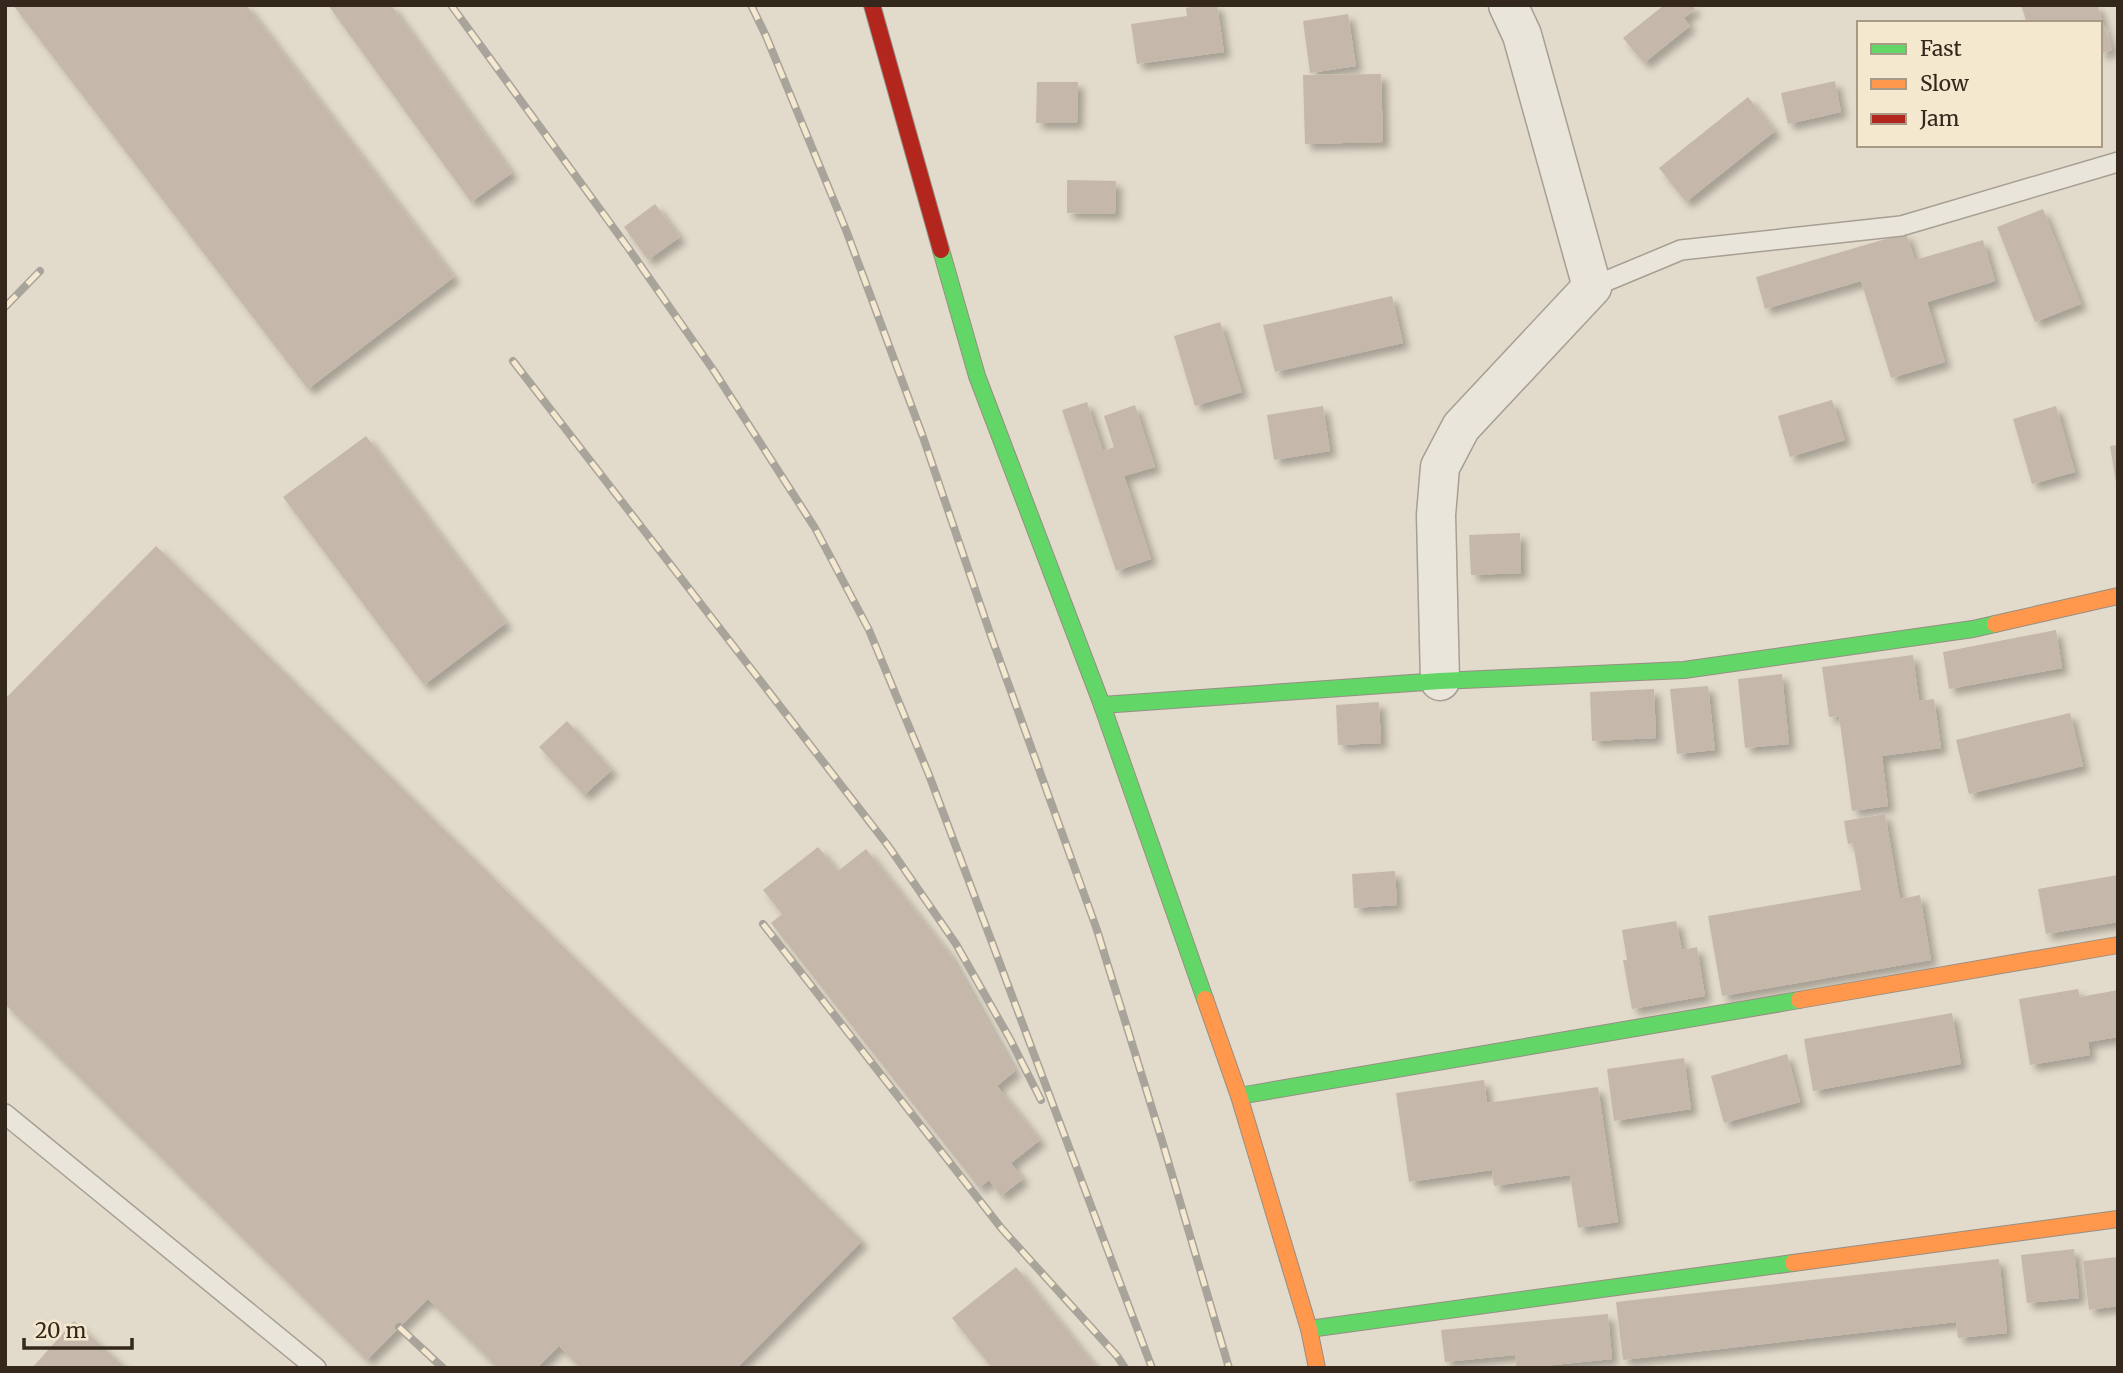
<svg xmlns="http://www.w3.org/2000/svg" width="2123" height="1373" viewBox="0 0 2123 1373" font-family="Merriweather,serif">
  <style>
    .building { fill: #c5b8ab; filter: url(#shadow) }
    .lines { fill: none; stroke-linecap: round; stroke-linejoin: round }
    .lane-casing { stroke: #a79f93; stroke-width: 22 }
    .street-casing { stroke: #a79f93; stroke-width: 41 }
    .fast-casing { stroke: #968e83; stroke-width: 18 }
    .slow-casing { stroke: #968e83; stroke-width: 18 }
    .jam-casing { stroke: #968e83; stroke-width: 18 }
    .lane { stroke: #eae5db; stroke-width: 19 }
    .street { stroke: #eae5db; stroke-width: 38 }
    .fast { stroke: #63d668; stroke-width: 16 }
    .slow { stroke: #ff974d; stroke-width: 16 }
    .jam { stroke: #b3261e; stroke-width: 16 }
    .rail-casing { stroke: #a9a49b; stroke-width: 8 }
    .rail { stroke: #f4e8ce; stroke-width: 5; stroke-dasharray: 16; stroke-linecap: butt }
  </style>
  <defs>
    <filter id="shadow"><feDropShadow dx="6" dy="6" stdDeviation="3.5" flood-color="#0004"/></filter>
  </defs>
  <rect width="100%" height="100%" fill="#e2daca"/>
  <g class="building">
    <polygon points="13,5 246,5 454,277 308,389"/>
    <polygon points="328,5 391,5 512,173 471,202"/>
    <polygon points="1202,5 1217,5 1224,52 1137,64 1131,24 1187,16 1186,8"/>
    <polygon points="1664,5 1692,5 1695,9 1684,18 1690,26 1644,63 1623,38"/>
    <polygon points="2021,5 2097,5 2112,50 2100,54 2100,23 2027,23"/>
    <polygon points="1348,14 1356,66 1310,73 1303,21"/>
    <polygon points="1381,74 1383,142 1305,144 1303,75"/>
    <polygon points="1835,81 1841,112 1788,124 1781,93"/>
    <polygon points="1037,82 1078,82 1077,123 1036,123"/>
    <polygon points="1748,97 1775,131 1686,202 1659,168"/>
    <polygon points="1067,180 1116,181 1115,214 1067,213"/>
    <polygon points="655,204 680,237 648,260 624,227"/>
    <polygon points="2043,209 2081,304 2035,322 1997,227"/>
    <polygon points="1906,233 1915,260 1983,240 1995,281 1927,302 1945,362 1891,378 1861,281 1765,309 1756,277"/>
    <polygon points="1392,296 1403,343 1275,372 1263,325"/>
    <polygon points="1220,322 1242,392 1195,406 1174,336"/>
    <polygon points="1832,400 1845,440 1790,457 1778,416"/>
    <polygon points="1087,402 1103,451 1114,447 1104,416 1135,405 1155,467 1124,476 1151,559 1116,571 1062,410"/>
    <polygon points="1323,406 1330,451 1274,460 1267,415"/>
    <polygon points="2056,406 2075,472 2032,484 2013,419"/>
    <polygon points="366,436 506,623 424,685 283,497"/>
    <polygon points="2118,445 2118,482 2116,482 2110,446"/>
    <polygon points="1520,533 1521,573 1471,575 1469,535"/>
    <polygon points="156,546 862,1241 737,1368 581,1368 559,1346 537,1368 498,1368 428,1299 367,1360 5,1004 5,699"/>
    <polygon points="2056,630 2062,668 1949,689 1943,652"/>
    <polygon points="1913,655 1919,701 1934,699 1941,748 1882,756 1888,806 1852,811 1839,716 1829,717 1822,667"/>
    <polygon points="1782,674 1789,744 1745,748 1738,679"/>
    <polygon points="1708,686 1715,750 1677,754 1670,689"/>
    <polygon points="1654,689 1656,738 1592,741 1590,692"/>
    <polygon points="1379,702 1381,743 1338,745 1336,705"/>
    <polygon points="2070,713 2083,766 1969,794 1956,740"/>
    <polygon points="567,721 612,770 584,795 539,747"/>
    <polygon points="1885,814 1900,899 1920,895 1931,960 1722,996 1708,916 1861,890 1853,843 1848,844 1844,821"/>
    <polygon points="818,847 838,871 866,849 950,955 1015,1071 997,1086 1040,1140 1011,1163 1023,1179 1001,1196 989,1180 979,1188 771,923 782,914 763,890"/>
    <polygon points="1395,871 1397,905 1354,908 1352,874"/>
    <polygon points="2118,875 2118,922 2046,934 2038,889"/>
    <polygon points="1676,921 1682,950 1697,947 1705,996 1632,1009 1623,960 1627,960 1622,930"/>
    <polygon points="2078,989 2080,997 2118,990 2118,1037 2088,1042 2090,1055 2030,1065 2019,999"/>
    <polygon points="1952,1013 1961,1064 1813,1091 1804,1039"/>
    <polygon points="1787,1054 1800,1102 1724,1123 1711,1076"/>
    <polygon points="1684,1058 1691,1109 1614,1121 1607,1069"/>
    <polygon points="1484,1080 1487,1103 1598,1087 1618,1222 1578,1228 1570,1175 1494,1186 1492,1170 1409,1182 1396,1093"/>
    <polygon points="2074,1249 2079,1298 2027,1303 2021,1255"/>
    <polygon points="2118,1257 2118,1306 2089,1310 2083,1261"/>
    <polygon points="1999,1259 2007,1333 1958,1338 1956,1322 1623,1360 1616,1302"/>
    <polygon points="1016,1267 1097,1368 992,1368 952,1318"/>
    <polygon points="1608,1314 1612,1359 1524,1368 1516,1368 1515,1355 1445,1362 1441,1330"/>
    <polygon points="74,1321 126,1368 32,1368"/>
  </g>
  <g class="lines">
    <defs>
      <g id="lane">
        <polyline points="1592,287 1681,250 1901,226 2118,162"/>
        <polyline points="5,1114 316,1368"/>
      </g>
      <polyline id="street" points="1440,681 1436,515 1440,467 1461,427 1592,287 1522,35 1508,5"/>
      <g id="fast">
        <polyline points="941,250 977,376 1102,705 1205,999"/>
        <polyline points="1102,705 1440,681 1684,670 1973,629 1995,624"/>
        <polyline points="1239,1096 1799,1000"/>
        <polyline points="1309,1329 1793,1263"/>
      </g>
      <g id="slow">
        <polyline points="1995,624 2118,596"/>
        <polyline points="1205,999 1239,1096 1309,1329 1317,1368"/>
        <polyline points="1799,1000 2118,945"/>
        <polyline points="1793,1263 2118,1219"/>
      </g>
      <polyline id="jam" points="872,5 941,250"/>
    </defs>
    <use href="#lane" class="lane-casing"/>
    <use href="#street" class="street-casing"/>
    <use href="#fast" class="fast-casing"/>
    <use href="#slow" class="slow-casing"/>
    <use href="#jam" class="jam-casing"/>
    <use href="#lane" class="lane"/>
    <use href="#street" class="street"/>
    <use href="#fast" class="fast"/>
    <use href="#slow" class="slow"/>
    <use href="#jam" class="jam"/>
    <defs>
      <g id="rail">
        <polyline points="451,5 629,249 714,371 815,528 869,630 929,775 1152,1368"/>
        <polyline points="751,5 766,36 846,230 923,437 991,636 1097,930 1163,1144 1229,1368"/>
        <polyline points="5,307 40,271"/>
        <polyline points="513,361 889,847 956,944 1010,1039 1041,1100"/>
        <polyline points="763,924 1002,1229 1117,1356 1125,1368"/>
        <polyline points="399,1327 443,1368"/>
      </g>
    </defs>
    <use href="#rail" class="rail-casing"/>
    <use href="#rail" class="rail"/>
  </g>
  <rect width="2123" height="1373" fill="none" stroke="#34271c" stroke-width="14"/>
  <rect x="1857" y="21" width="245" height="126" fill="#f4e8ce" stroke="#a79b87" stroke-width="2"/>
  <rect x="1871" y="44" width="35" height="10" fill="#63d668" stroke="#a79b87" stroke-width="2"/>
  <text x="1920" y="56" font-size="21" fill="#34271c">Fast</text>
  <rect x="1871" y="79" width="35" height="10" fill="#ff974d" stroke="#a79b87" stroke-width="2"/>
  <text x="1920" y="91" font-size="21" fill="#34271c">Slow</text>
  <rect x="1871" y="114" width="35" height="10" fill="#b3261e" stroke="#a79b87" stroke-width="2"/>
  <text x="1920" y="126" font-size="21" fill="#34271c">Jam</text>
  <path d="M24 1338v10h108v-10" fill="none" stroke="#34271c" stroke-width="3.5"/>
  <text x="35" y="1338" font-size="21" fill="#34271c" stroke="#f4e8ce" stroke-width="5" paint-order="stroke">20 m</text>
</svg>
